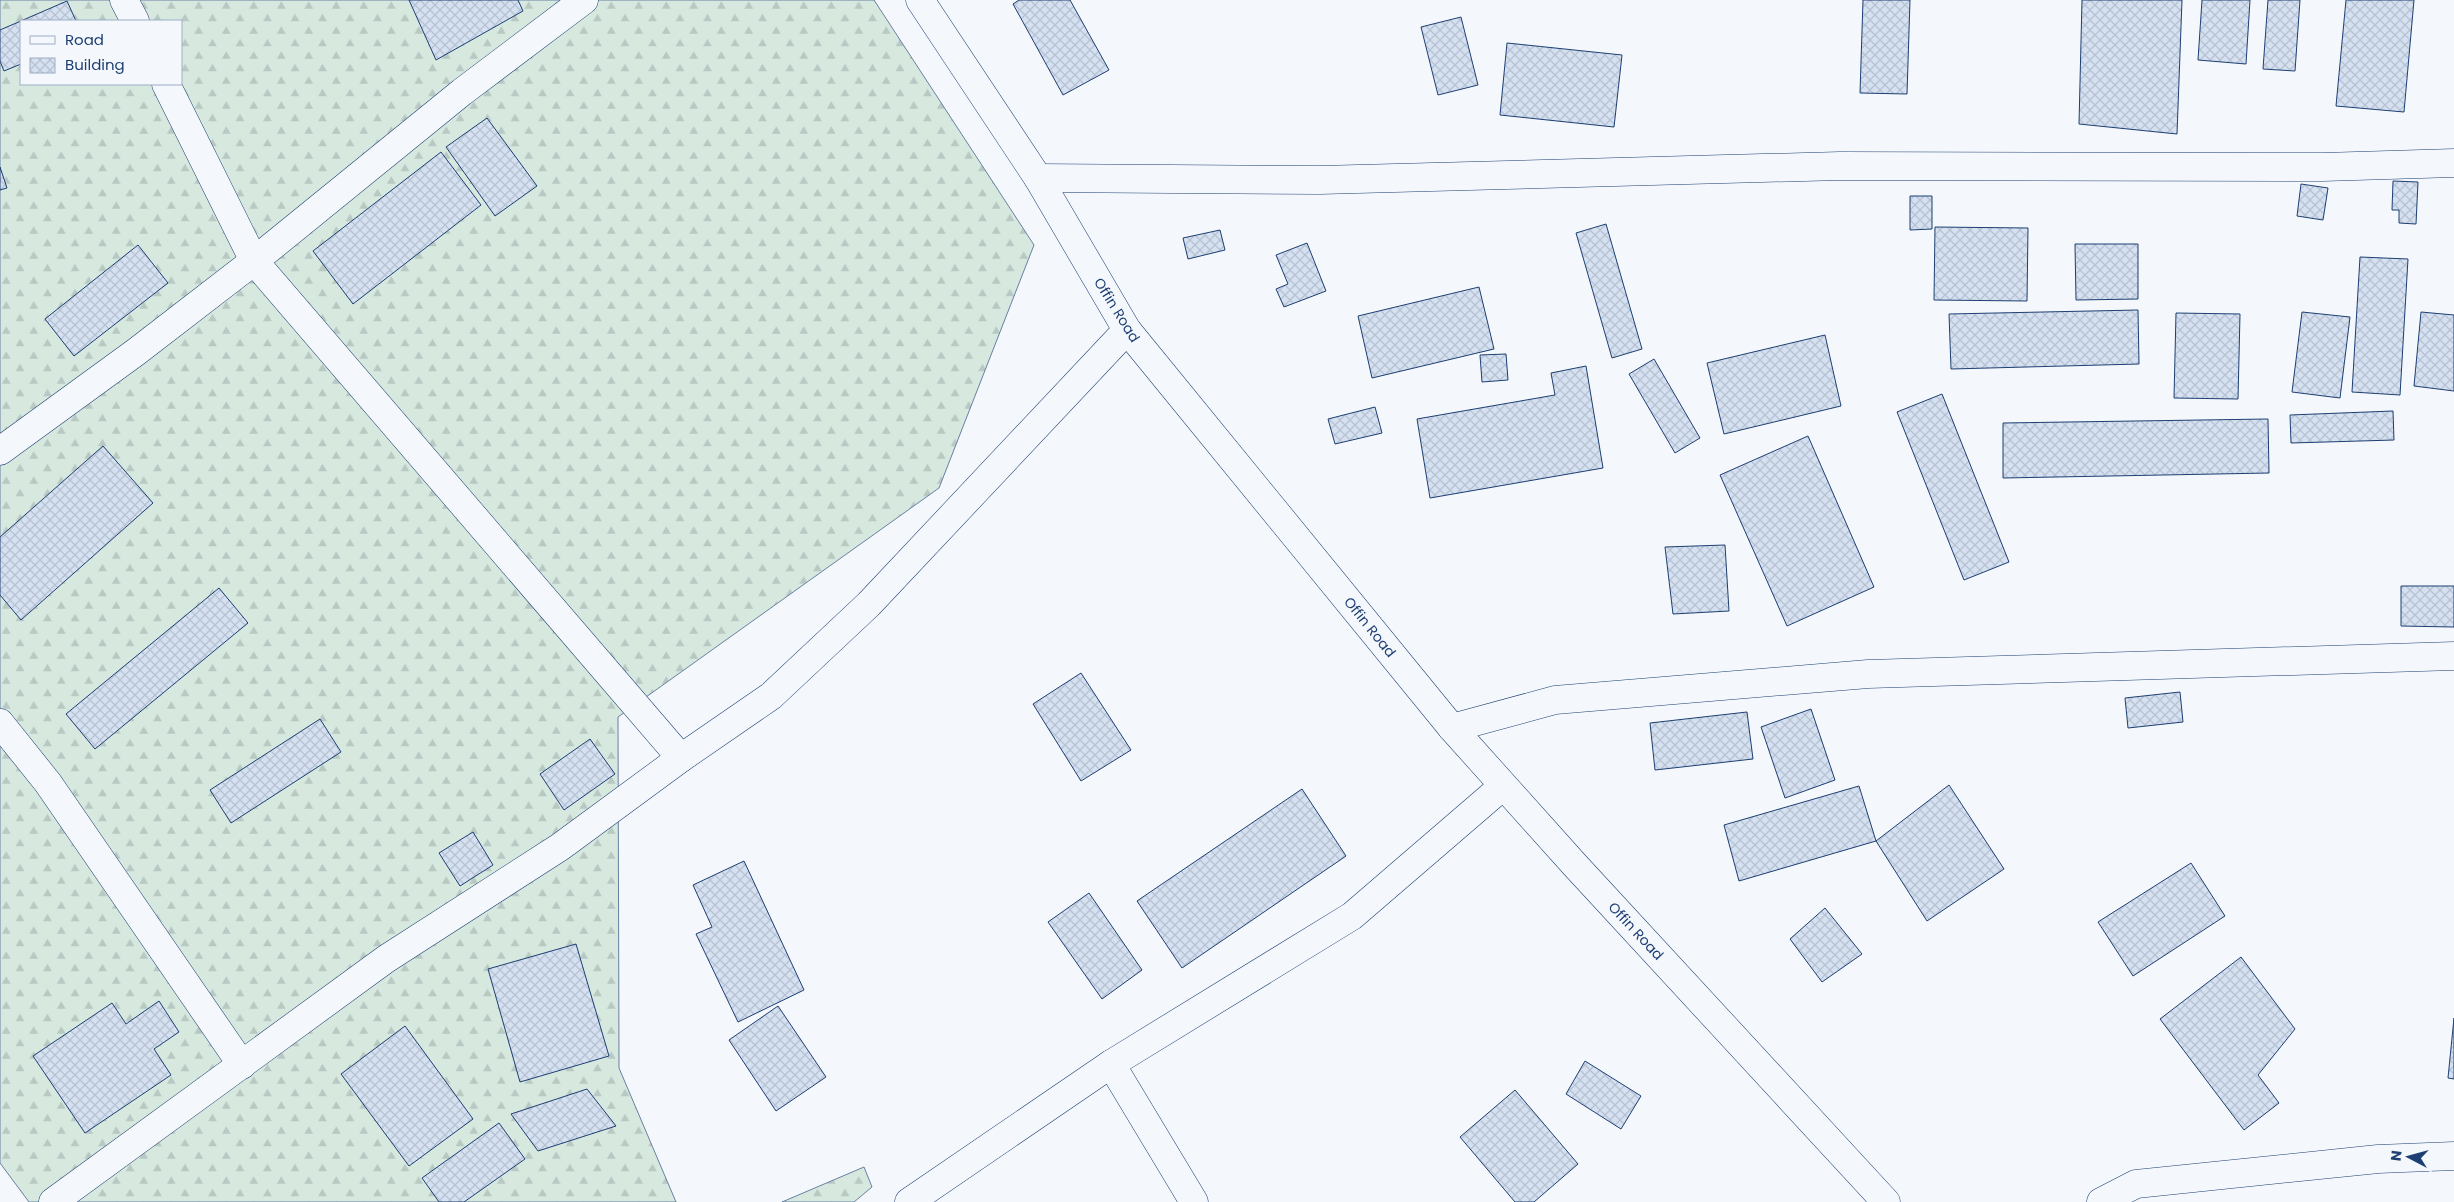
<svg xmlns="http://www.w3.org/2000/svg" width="2454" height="1202" viewBox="0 0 2454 1202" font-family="Poppins,sans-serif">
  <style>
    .forest { fill: url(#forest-firs); stroke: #687fa3; fill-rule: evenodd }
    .building { fill: url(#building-cross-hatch); stroke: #1d3f73 }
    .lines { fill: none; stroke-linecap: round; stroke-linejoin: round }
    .minor-casing { stroke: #1d3f73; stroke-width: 29 }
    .minor { stroke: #f4f7fb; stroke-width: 28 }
    .labels { text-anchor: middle; stroke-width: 4; stroke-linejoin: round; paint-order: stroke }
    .street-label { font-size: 14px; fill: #1d3f73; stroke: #f4f7fb }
  </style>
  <defs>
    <pattern id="forest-firs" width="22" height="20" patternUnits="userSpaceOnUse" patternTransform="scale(1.25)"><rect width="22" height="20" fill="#d7e8df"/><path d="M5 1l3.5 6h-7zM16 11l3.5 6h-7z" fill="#b8c8c3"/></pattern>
    <pattern id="building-cross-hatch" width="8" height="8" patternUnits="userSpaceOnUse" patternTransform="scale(1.25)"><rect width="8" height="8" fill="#d5e0f0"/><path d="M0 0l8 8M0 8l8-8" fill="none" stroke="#b6c1d1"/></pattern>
  </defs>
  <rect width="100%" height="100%" fill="#f4f7fb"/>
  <g class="forest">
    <path d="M0,0H874L1034,245L939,488L618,717L619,1068L676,1202H29L0,1163ZM21,21H181V84H21Z"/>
    <polygon points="864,1167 872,1187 854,1202 782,1202"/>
  </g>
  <g class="building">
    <polygon points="409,0 518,0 523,11 436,60"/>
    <polygon points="1019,0 1070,0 1109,70 1063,95 1013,4"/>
    <polygon points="1863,0 1910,0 1907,94 1860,93"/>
    <polygon points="2082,0 2182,0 2177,134 2079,124"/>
    <polygon points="2202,0 2250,0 2246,64 2198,60"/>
    <polygon points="2268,0 2300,0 2295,71 2263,69"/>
    <polygon points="2346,0 2414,0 2404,112 2336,106"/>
    <polygon points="67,1 76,21 21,21 21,64 4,71 0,61 0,30"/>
    <polygon points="1461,17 1478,85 1438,95 1421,27"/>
    <polygon points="1507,43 1622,55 1614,127 1500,115"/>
    <polygon points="487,118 537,186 495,216 446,147"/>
    <polygon points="441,152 481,205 353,304 313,251"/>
    <polygon points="0,167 7,188 0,190"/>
    <polygon points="2393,181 2418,182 2416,224 2399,223 2399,210 2392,210"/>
    <polygon points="2301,184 2328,188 2323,220 2297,216"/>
    <polygon points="1910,196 1932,196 1932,229 1910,230"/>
    <polygon points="1606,224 1642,349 1612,358 1576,233"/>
    <polygon points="1935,227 2028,228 2027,301 1934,300"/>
    <polygon points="1220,230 1225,250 1188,259 1183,238"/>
    <polygon points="1307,243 1326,291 1284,307 1276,289 1288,284 1276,255"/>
    <polygon points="2075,244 2138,244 2138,299 2076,300"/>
    <polygon points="138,245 168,283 74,356 45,319"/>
    <polygon points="2360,257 2408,259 2400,395 2352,392"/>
    <polygon points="1479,287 1494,349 1372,378 1358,316"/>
    <polygon points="2138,310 2139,364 1951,369 1949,314"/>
    <polygon points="2302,312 2350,317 2340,398 2292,392"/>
    <polygon points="2421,312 2454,315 2454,391 2414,386"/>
    <polygon points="2176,313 2240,314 2238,399 2174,398"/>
    <polygon points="1825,335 1841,406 1724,434 1707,363"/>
    <polygon points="1506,354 1508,380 1482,382 1480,355"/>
    <polygon points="1654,359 1700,438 1675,453 1629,374"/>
    <polygon points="1586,366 1603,468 1430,498 1417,419 1555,395 1551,373"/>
    <polygon points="1942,394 2009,562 1964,580 1897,412"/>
    <polygon points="1375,407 1382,433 1335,444 1328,419"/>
    <polygon points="2393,411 2394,440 2291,443 2290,415"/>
    <polygon points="2268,419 2269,473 2003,478 2003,423"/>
    <polygon points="1808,436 1874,587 1787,626 1720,475"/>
    <polygon points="103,446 153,503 21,620 0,595 0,537"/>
    <polygon points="1725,545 1729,611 1673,614 1665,547"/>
    <polygon points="2401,586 2454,586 2454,627 2401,626"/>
    <polygon points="219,588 248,623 95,749 66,714"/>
    <polygon points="1081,673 1131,750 1081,781 1033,704"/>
    <polygon points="2180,692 2183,722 2128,728 2125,698"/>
    <polygon points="1811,709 1835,780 1785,798 1761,727"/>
    <polygon points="1747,712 1753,759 1655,770 1650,723"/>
    <polygon points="320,719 341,752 231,823 210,790"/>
    <polygon points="590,739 615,774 564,810 540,774"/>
    <polygon points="1949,785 2004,869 1927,921 1876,841"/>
    <polygon points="1859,786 1876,841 1739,881 1724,825"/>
    <polygon points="1302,789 1346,856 1182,968 1137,901"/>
    <polygon points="473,832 493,865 460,886 439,853"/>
    <polygon points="744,861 804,990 738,1022 696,934 712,927 693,885"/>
    <polygon points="2191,863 2225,916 2133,976 2098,922"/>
    <polygon points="1089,893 1142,970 1102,999 1048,922"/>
    <polygon points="1825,908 1862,954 1822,982 1790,939"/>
    <polygon points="576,944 609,1056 520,1082 488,969"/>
    <polygon points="2241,957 2295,1029 2258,1075 2279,1103 2244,1130 2160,1019"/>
    <polygon points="159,1001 179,1032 154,1049 171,1075 85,1133 33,1056 112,1003 126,1024"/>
    <polygon points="778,1006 826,1077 776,1111 729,1040"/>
    <polygon points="2454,1018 2454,1079 2448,1078"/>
    <polygon points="405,1026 473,1119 409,1166 341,1074"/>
    <polygon points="1585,1061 1641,1096 1621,1129 1566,1094"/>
    <polygon points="587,1089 616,1126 538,1151 511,1114"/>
    <polygon points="1515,1090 1578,1164 1534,1202 1515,1202 1460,1137"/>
    <polygon points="499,1123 525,1159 464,1202 439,1202 422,1178"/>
  </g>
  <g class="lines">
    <defs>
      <g id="minor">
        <polyline points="124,0 135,21"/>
        <polyline points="920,0 1038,178 1127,330 1452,728 1574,864 1886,1202"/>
        <polyline points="166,84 254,261 681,758"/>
        <polyline points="1038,178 1320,180 1840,166 2323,167 2454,163"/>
        <polyline points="0,451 136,352 254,261 462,92 584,0"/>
        <polyline points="0,723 48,783 242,1065"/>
        <polyline points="1452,728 1555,700 1868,674 2454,656"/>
        <polyline points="1111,1064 1194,1202"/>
        <polyline points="53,1202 386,959 560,847 681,758 771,696 869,604 1127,330"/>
        <polyline points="909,1202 1111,1064 1352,916 1503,786"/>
        <polyline points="2101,1202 2136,1184 2378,1159 2454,1156"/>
      </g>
    </defs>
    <use href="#minor" class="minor-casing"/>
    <use href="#minor" class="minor"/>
  </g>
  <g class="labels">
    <g class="street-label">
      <text transform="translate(1117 310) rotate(58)" y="5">Offin Road</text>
      <text transform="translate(1370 627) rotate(51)" y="5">Offin Road</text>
      <text transform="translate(1636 931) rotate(47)" y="5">Offin Road</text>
    </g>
  </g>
  <rect x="20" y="20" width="162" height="65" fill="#f4f7fb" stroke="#9eadc5"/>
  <rect x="30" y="36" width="25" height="8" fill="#f4f7fb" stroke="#9eadc5"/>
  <text x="65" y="45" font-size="15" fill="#1d3f73">Road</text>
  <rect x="30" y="58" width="25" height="15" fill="url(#building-cross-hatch)" stroke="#9eadc5"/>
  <text x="65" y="70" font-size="15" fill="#1d3f73">Building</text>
  <g transform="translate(2409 1157) rotate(276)" stroke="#f4f7fb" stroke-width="4" paint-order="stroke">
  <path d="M0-4L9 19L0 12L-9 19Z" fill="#1d3f73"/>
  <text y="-8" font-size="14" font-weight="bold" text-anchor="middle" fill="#1d3f73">N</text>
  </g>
</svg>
